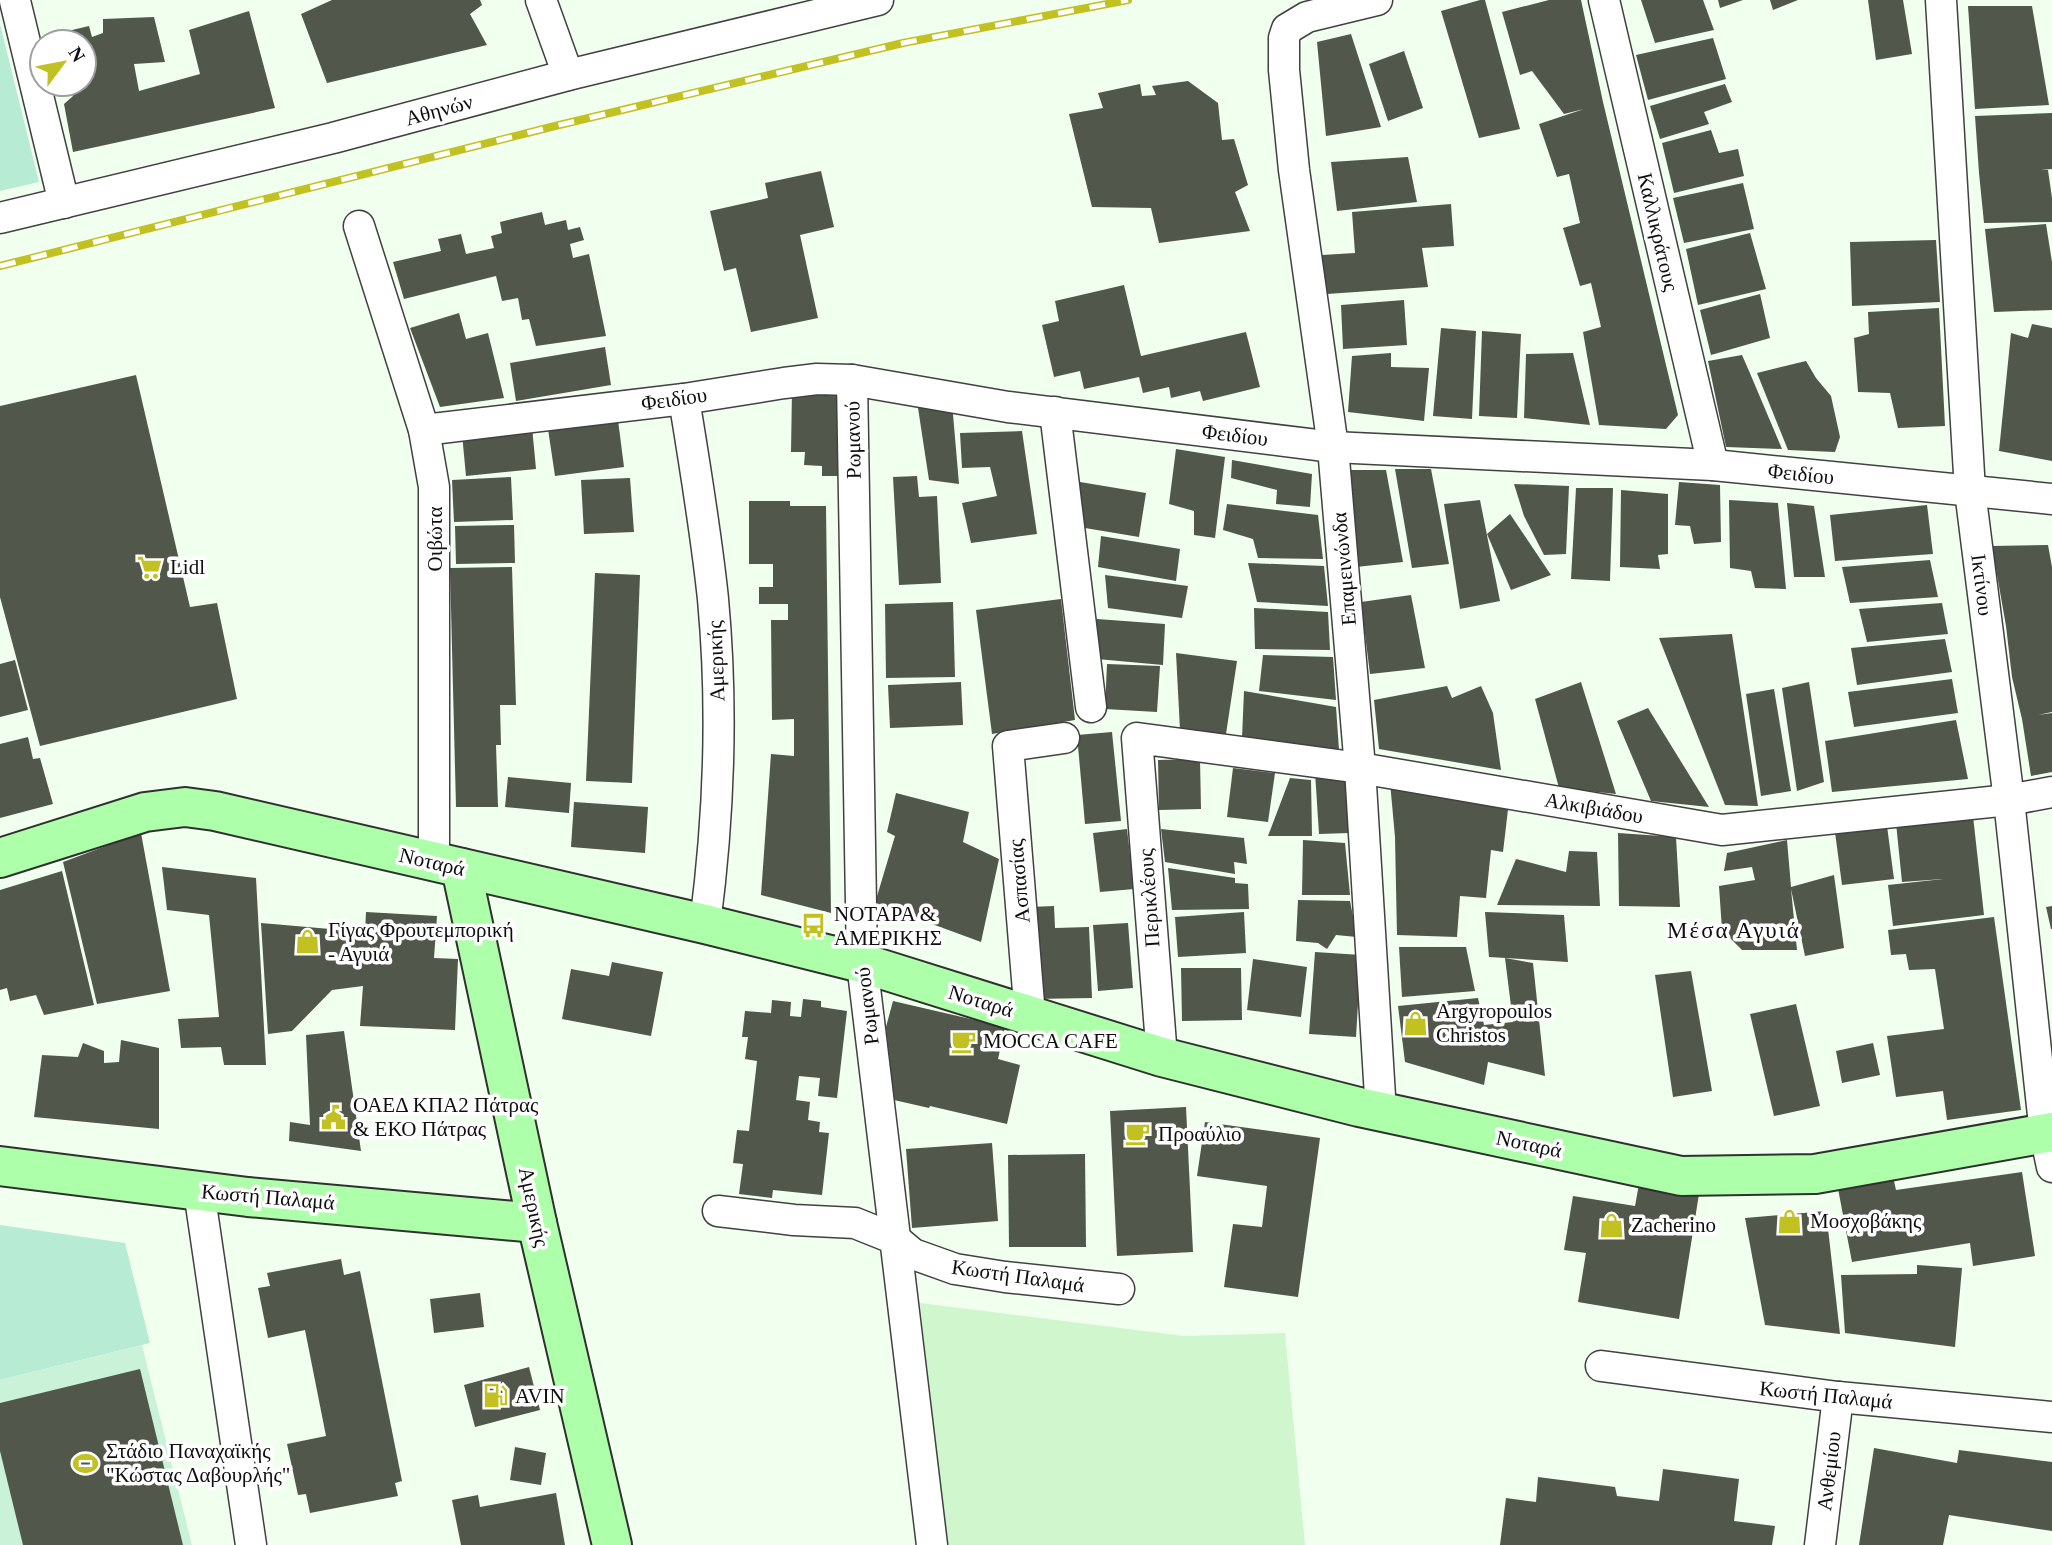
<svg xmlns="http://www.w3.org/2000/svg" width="2052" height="1545" viewBox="0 0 2052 1545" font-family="'Times New Roman',serif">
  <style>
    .farmland { fill: #cff6cd }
    .green { fill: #b7ebd3 }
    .pitch { fill: #c9f2d9 }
    .building { fill: #51574a }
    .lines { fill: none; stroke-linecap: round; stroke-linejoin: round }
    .street-casing { stroke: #414141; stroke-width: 33 }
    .secondary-casing { stroke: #303030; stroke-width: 42 }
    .street { stroke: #fff; stroke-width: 30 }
    .secondary { stroke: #aeffa9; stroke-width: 38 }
    .rail-casing { stroke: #c1c221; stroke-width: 8 }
    .rail { stroke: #fff; stroke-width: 5; stroke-dasharray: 16; stroke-linecap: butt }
    .labels { text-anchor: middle; stroke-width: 7; stroke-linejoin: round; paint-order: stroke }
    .street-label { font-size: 21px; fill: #0e0e0e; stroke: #fff }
    .poi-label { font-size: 21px; fill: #0e0e0e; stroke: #fff; text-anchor: start }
    .neighbourhood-label { font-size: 23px; letter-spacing: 2px; fill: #0e0e0e; stroke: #fff }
  </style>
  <rect width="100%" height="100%" fill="#f1ffee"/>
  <polygon class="farmland" points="920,1303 1184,1336 1285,1333 1305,1545 945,1545"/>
  <g class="green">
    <polygon points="0,24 39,182 0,191"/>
    <polygon points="0,1225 125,1243 150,1343 0,1380"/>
  </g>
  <polygon class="pitch" points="142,1345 192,1545 0,1545 0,1380"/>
  <g class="building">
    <polygon points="332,0 480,0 482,5 470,14 487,45 327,83 301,14"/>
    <polygon points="1480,0 1485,0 1520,129 1479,138 1441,11"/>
    <polygon points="1549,0 1581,0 1603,102 1678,415 1666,429 1599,425 1583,332 1601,327 1591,283 1580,286 1563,228 1580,223 1569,174 1557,177 1539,124 1584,109 1564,114 1532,71 1520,75 1502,12"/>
    <polygon points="1641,0 1703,0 1714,30 1655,43"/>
    <polygon points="1718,0 1743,0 1720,8"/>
    <polygon points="1770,0 1798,0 1773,10"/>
    <polygon points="1868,0 1903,0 1912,54 1876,60"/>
    <polygon points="1968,6 2032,6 2049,105 1975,109"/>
    <polygon points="249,11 275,108 73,152 64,104 73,96 71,84 84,84 84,42 52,42 51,35 89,26 92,37 103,33 103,19 154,17 165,62 134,64 139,91 200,74 189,30"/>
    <polygon points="1351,34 1381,127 1326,136 1317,42"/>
    <polygon points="1713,38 1726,79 1648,100 1636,55"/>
    <polygon points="1404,51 1423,108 1388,121 1369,64"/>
    <polygon points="1188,81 1218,103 1222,140 1234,139 1248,185 1235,192 1250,231 1159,243 1151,208 1092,207 1069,114 1103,108 1098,93 1140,84 1142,96 1156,95 1152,86"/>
    <polygon points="1725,84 1732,102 1704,112 1709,124 1660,139 1650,106"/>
    <polygon points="2052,113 2052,169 2041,170 2048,170 2052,198 2052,222 1984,223 1979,173 1975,116"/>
    <polygon points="1711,130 1719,153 1738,149 1744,176 1674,193 1662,143"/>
    <polygon points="1408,157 1417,202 1337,211 1331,162"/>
    <polygon points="821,171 834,227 800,235 818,318 751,332 736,268 724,271 710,211 768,198 765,183"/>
    <polygon points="1743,183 1754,229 1684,243 1673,198"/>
    <polygon points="1451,204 1454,246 1422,248 1428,287 1327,294 1322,255 1355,253 1352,212"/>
    <polygon points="542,212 545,225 566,220 568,230 580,227 584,240 570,244 573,258 589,254 606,336 536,346 529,319 522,320 518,298 502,301 496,276 404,299 393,262 441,251 438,239 461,234 466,254 494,248 491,236 502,233 500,222"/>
    <polygon points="2046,224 2052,262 2052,310 1994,312 1985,229"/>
    <polygon points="1750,233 1766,289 1698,305 1686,249"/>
    <polygon points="1936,240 1940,302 1852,306 1850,242"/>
    <polygon points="1124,285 1141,356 1246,332 1260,387 1203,401 1200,391 1171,398 1169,387 1143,393 1139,377 1084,389 1080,371 1054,377 1042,325 1059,321 1055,301"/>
    <polygon points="1760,294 1770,338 1711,355 1700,310"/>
    <polygon points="1404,300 1407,345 1343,349 1341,305"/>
    <polygon points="1939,308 1945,426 1898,428 1890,393 1858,392 1854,338 1869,334 1868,312"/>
    <polygon points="459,313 466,339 488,333 504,398 440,407 410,328"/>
    <polygon points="2032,324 2052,328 2052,461 1999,451 2011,333 2028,338"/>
    <polygon points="1441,328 1476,331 1472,419 1433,416"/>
    <polygon points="1482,331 1521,334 1517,418 1479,416"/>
    <polygon points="605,347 611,385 516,401 510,363"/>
    <polygon points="1391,353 1391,367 1429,368 1424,421 1348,412 1352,356"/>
    <polygon points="1573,353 1590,425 1524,418 1526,354"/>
    <polygon points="1742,355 1749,371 1782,449 1726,447 1708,361"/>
    <polygon points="1806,361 1816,378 1831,396 1840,437 1835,452 1788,450 1757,373"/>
    <polygon points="136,375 190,607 217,603 237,699 40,746 0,597 0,406"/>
    <polygon points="792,390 842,397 839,476 822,476 822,466 804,465 805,452 791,452"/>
    <polygon points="952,403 959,484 929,480 918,408"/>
    <polygon points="618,420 624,467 555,476 548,429"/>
    <polygon points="532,427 536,469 466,476 462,434"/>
    <polygon points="1022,431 1037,534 971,543 962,503 997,496 990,467 962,468 960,433"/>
    <polygon points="1176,449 1225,457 1215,538 1194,535 1194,511 1169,504"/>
    <polygon points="1232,460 1312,474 1310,507 1276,504 1277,490 1231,478"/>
    <polygon points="1395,469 1431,469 1449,564 1412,568"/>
    <polygon points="1349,470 1386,470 1403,562 1356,567"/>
    <polygon points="917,476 919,497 937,496 941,583 899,585 893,477"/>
    <polygon points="511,477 513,520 454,522 452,480"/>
    <polygon points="630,478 634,532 584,534 581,480"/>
    <polygon points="1080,482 1146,493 1139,537 1079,527"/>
    <polygon points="1679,482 1720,485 1721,542 1694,544 1690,526 1675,525"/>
    <polygon points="1514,484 1569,486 1566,554 1544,555 1524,516"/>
    <polygon points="1576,488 1613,488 1610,581 1571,579"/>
    <polygon points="1621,490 1668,494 1668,554 1658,555 1660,569 1620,567"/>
    <polygon points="1480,500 1500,601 1460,609 1444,504"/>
    <polygon points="1729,500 1778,503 1786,589 1755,588 1751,571 1730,568"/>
    <polygon points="749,501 790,501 790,506 826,506 831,913 761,895 771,754 794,756 794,719 772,720 771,620 788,620 788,604 759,604 759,587 773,587 773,564 749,564"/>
    <polygon points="1787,503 1814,506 1825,577 1794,577"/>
    <polygon points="1227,504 1318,515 1323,559 1258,558 1253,539 1223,530"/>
    <polygon points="1927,505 1933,554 1835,561 1830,515"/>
    <polygon points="1510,514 1551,575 1511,590 1487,534"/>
    <polygon points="514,525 515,563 456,564 455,526"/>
    <polygon points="1101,536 1180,549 1176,581 1098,567"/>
    <polygon points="2048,545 2052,567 2052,712 2038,715 2052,713 2052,772 2031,776 2022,719 2012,677 2006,626 1992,546"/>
    <polygon points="1930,560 1938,597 1850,603 1842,567"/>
    <polygon points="1248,563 1324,566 1328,606 1257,602"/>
    <polygon points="512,567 516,705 500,705 501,745 496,745 498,807 456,807 450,568"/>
    <polygon points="595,573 640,575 632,783 586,781"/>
    <polygon points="1105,575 1188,586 1182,618 1108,608"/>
    <polygon points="1411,595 1425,668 1370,674 1361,602"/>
    <polygon points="1061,599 1075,720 992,734 976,610"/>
    <polygon points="953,602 955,677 886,678 885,604"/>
    <polygon points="1942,603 1948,634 1867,642 1859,609"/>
    <polygon points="1254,608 1328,612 1330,650 1255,649"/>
    <polygon points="1097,619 1165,624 1163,665 1097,659"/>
    <polygon points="1732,634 1758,806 1725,805 1659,638"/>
    <polygon points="1945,639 1952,672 1857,685 1851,648"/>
    <polygon points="1176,653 1237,661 1226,734 1180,730"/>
    <polygon points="1263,655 1333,657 1336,700 1259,691"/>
    <polygon points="15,660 28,710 0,717 0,664"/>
    <polygon points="1107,664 1160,666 1157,712 1105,709"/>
    <polygon points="1952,679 1958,713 1854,727 1848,692"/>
    <polygon points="961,682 963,725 890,728 888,685"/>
    <polygon points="1581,682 1616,794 1559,788 1535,699"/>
    <polygon points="1809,682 1824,782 1797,791 1782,688"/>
    <polygon points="1447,686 1452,698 1481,686 1493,713 1501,770 1379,749 1374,700"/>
    <polygon points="1774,689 1791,791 1761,796 1746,694"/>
    <polygon points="1244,691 1336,707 1339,750 1242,738"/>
    <polygon points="1648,708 1709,807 1651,801 1617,721"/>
    <polygon points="1956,720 1968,779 1832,792 1825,741"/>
    <polygon points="1112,732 1121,821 1085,824 1077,735"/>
    <polygon points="28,737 33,759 40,758 53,804 0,818 0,744"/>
    <polygon points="1200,759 1201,809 1159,810 1158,760"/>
    <polygon points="1233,768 1275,773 1268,822 1227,817"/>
    <polygon points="1315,772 1346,775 1349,833 1319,834"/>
    <polygon points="508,777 571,783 569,813 505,807"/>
    <polygon points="1290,778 1311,780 1312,836 1268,836"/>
    <polygon points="1390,782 1509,801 1503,852 1491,850 1486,898 1460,896 1457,937 1397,935 1395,837"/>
    <polygon points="896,793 969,812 963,842 999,859 981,942 875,903 895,836 887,832"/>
    <polygon points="574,802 648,807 645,853 571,847"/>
    <polygon points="1973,816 1984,915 1893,926 1888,885 1943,879 1902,882 1896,823"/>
    <polygon points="1887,826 1894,879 1842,885 1835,832"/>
    <polygon points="1127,829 1134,889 1100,892 1093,833"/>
    <polygon points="1161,829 1244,838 1247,864 1234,862 1235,874 1165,862"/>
    <polygon points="141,833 170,991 97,1004 63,862"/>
    <polygon points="1618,833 1676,837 1680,907 1619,906"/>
    <polygon points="1303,840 1345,843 1350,895 1302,895"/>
    <polygon points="1787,840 1791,887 1834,875 1844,948 1805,956 1791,889 1797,950 1742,950 1722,930 1719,886 1755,880 1752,867 1724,871 1727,853"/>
    <polygon points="1569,851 1597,852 1600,906 1497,905 1516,859 1566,872"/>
    <polygon points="162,867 256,878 266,1065 224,1065 221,1047 181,1048 178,1019 219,1017 209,915 167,910"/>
    <polygon points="1168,868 1235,878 1235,883 1248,884 1249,909 1172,910"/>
    <polygon points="62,871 94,1005 44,1015 36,995 10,1001 7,988 0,990 0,890"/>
    <polygon points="1298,900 1350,901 1357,937 1336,935 1327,949 1318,943 1296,941"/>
    <polygon points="1054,906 1055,928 1089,927 1092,998 1033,999 1030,907"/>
    <polygon points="2052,906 2052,929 2051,929 2046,907"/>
    <polygon points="366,912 437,916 434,958 458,959 455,1030 360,1026 363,986 332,990 292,1031 268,1034 261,923 365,932"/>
    <polygon points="1244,912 1246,953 1178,957 1175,917"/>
    <polygon points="1485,912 1564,915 1568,962 1489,957"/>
    <polygon points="1994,917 2021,1110 1947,1120 1943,1091 1896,1097 1887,1036 1944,1029 1935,969 1909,970 1906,954 1891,955 1888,930"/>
    <polygon points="1128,923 1133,988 1098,991 1093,925"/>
    <polygon points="1399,947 1466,947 1475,991 1402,997"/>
    <polygon points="1315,952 1361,955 1356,1037 1309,1034"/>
    <polygon points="1505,958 1533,963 1545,1076 1488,1062 1484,1085 1405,1062 1398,1006 1478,998 1484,1025 1513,1022"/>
    <polygon points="1253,959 1307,967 1301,1017 1247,1010"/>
    <polygon points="612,962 663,972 651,1036 562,1019 571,969 609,976"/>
    <polygon points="1181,968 1241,968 1242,1020 1182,1021"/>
    <polygon points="1691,971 1712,1091 1673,1097 1655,975"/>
    <polygon points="803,999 821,1001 821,1007 847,1011 837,1098 818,1096 820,1078 799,1076 796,1100 810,1102 808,1120 820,1122 819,1132 829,1133 822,1195 773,1190 772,1198 739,1194 743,1164 733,1163 737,1130 749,1131 757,1061 745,1059 748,1037 742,1037 745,1011 771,1013 772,1000 791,1002 790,1016 801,1017"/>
    <polygon points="893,1001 1005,1027 998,1059 1020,1065 1007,1124 930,1106 929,1108 894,1100 886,1027"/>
    <polygon points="1796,1004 1820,1106 1774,1116 1750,1014"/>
    <polygon points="344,1031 361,1151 289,1141 290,1122 310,1125 306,1035"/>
    <polygon points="121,1040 159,1048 159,1129 34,1117 42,1055 78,1057 83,1043 104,1051 104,1063 119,1062"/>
    <polygon points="1873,1043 1880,1075 1842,1083 1836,1051"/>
    <polygon points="1186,1107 1193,1252 1117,1256 1110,1111"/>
    <polygon points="1205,1122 1320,1138 1298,1297 1224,1287 1233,1224 1262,1227 1267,1186 1197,1176"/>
    <polygon points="992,1143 998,1221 912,1228 906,1149"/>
    <polygon points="1085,1154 1086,1247 1009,1247 1008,1155"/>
    <polygon points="1890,1163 1896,1190 2022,1172 2035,1256 1973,1266 1970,1243 1852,1262 1835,1173"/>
    <polygon points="1639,1184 1699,1194 1679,1319 1578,1302 1586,1253 1564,1250 1573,1196 1635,1206"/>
    <polygon points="1826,1211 1840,1334 1765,1325 1745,1218"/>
    <polygon points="341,1259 344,1275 360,1271 402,1481 395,1483 398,1496 310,1513 306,1494 298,1495 287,1444 326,1436 305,1330 268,1338 258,1288 270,1286 267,1273"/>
    <polygon points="1917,1265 1962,1268 1955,1347 1845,1333 1841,1275 1917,1274"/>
    <polygon points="480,1293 484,1327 434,1333 430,1299"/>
    <polygon points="529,1367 540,1410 475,1427 464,1385"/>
    <polygon points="140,1369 183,1545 23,1545 0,1451 0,1403"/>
    <polygon points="515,1447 546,1453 541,1485 510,1480"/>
    <polygon points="1874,1448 1957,1463 1959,1450 2052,1462 2052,1531 1949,1515 1943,1545 1859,1545"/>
    <polygon points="1663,1469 1739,1479 1734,1521 1775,1526 1772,1545 1500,1545 1506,1498 1536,1502 1538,1477 1615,1487 1617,1496 1659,1501"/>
    <polygon points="556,1493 565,1545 461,1545 452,1500 478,1495 480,1507"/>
  </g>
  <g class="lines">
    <defs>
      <g id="street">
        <polyline points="541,0 568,75"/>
        <polyline points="1377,0 1307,17 1287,29 1284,38 1284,70 1294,170 1333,447 1360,768 1381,1113"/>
        <polyline points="1604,0 1713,465"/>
        <polyline points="1941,0 1970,491 2009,800 2045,1134 2052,1167"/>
        <polyline points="15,1 64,203"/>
        <polyline points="0,218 333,138 568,75 878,0"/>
        <polyline points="359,226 424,430 434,487 434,862"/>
        <polyline points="852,380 862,963 932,1545"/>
        <path d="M684,399C695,466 706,532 713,599C723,707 719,817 705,924"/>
        <polyline points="1055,412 1091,707"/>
        <polyline points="424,430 684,399 784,383 817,379 852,380 1008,407 1333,447 1713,465 2052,499"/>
        <polyline points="1030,1016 1008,746 1064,738"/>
        <polyline points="1162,1057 1137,738 1360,768 1722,830 2009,800 2052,792"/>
        <polyline points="199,1191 251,1545"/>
        <polyline points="718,1211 794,1220 855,1223 895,1239 913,1254 955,1269 1005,1277 1119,1289"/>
        <polyline points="1601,1366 1838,1397 2052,1417"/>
        <polyline points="1820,1545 1838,1397"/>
      </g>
      <g id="secondary">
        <polyline points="0,858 145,812 185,807 215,811 705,924 862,963 1162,1057 1359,1107 1681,1176 1815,1174 2052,1132"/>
        <polyline points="461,868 537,1223 612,1545"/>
        <polyline points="0,1166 248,1197 537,1223"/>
      </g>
    </defs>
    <use href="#street" class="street-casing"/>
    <use href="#secondary" class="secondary-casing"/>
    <use href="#street" class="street"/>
    <use href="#secondary" class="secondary"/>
    <defs>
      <polyline id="rail" points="0,266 555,126 903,43 1128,0"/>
    </defs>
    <use href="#rail" class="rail-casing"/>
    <use href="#rail" class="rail"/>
  </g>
  <defs>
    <symbol id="supermarket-bare" viewBox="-9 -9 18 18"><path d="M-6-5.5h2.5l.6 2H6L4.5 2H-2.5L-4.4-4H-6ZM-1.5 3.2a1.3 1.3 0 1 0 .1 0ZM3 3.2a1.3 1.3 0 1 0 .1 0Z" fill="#c1c221" stroke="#fff" stroke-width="2.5" paint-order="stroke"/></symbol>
    <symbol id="bus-bare" viewBox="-9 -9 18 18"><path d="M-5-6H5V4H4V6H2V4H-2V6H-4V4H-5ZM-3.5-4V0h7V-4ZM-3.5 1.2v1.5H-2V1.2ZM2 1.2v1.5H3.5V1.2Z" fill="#c1c221" stroke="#fff" stroke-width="2.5" paint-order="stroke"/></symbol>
    <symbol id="shop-bare" viewBox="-9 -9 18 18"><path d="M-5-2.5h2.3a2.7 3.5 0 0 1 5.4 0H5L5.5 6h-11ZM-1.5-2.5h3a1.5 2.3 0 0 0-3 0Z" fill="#c1c221" stroke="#fff" stroke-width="2.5" paint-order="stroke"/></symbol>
    <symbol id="cafe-bare" viewBox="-9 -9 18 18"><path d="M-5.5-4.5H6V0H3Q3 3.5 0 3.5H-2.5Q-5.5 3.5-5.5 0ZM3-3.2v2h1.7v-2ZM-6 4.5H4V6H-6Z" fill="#c1c221" stroke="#fff" stroke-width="2.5" paint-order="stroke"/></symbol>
    <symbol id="civic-bare" viewBox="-9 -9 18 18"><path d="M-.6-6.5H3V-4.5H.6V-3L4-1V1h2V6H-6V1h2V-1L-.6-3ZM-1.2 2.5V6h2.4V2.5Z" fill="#c1c221" stroke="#fff" stroke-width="2.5" paint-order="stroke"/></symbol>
    <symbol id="fuel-bare" viewBox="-9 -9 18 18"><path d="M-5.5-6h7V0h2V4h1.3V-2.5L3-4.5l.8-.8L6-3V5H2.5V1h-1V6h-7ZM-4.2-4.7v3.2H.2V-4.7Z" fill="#c1c221" stroke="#fff" stroke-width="2.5" paint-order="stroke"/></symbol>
    <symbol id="stadium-bare" viewBox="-9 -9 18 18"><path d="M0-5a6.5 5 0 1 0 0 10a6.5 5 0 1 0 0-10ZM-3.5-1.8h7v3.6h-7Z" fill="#c1c221" stroke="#fff" stroke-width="2.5" paint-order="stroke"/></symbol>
  </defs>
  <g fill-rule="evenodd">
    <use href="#supermarket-bare" x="132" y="550" width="35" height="35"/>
    <use href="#bus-bare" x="796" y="908" width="35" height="35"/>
    <use href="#shop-bare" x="290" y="924" width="35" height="35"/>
    <use href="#shop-bare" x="1398" y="1006" width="35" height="35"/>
    <use href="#cafe-bare" x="946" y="1024" width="35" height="35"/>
    <use href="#civic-bare" x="316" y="1100" width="35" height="35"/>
    <use href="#cafe-bare" x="1120" y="1116" width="35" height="35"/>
    <use href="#shop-bare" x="1772" y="1204" width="35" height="35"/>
    <use href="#shop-bare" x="1594" y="1208" width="35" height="35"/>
    <use href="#fuel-bare" x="478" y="1378" width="35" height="35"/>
    <use href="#stadium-bare" x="68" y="1446" width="35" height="35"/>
  </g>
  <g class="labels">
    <g class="street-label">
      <text transform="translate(439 110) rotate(-15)" y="7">Αθηνών</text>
      <text transform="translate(1658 232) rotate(77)" y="7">Καλλικράτους</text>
      <text transform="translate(674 399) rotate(-8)" y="7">Φειδίου</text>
      <text transform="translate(1235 435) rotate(7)" y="7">Φειδίου</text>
      <text transform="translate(853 440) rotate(-91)" y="7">Ρωμανού</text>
      <text transform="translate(1801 474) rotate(6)" y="7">Φειδίου</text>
      <text transform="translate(435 539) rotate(-90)" y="7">Οιβώτα</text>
      <text transform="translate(1344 569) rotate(-95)" y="7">Επαμεινώνδα</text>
      <text transform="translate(1982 585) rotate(83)" y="7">Ικτίνου</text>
      <text transform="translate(716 661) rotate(-92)" y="7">Αμερικής</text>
      <text transform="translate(1594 808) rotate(10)" y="7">Αλκιβιάδου</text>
      <text transform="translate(432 862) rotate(13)" y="7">Νοταρά</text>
      <text transform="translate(1019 881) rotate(-95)" y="7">Ασπασίας</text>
      <text transform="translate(1149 898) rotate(-94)" y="7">Περικλέους</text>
      <text transform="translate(981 1001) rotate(17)" y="7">Νοταρά</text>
      <text transform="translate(867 1006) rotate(-97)" y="7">Ρωμανού</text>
      <text transform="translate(1529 1144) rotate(12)" y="7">Νοταρά</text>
      <text transform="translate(268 1197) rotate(5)" y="7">Κωστή Παλαμά</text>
      <text transform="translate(534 1207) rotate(78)" y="7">Αμερικής</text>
      <text transform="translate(1018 1276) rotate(8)" y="7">Κωστή Παλαμά</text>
      <text transform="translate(1826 1395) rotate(6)" y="7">Κωστή Παλαμά</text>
      <text transform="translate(1829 1471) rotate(-83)" y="7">Ανθεμίου</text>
    </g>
    <g class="poi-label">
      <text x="170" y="574">Lidl</text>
      <text x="834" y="921">ΝΟΤΑΡΑ &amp;<tspan x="834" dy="24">ΑΜΕΡΙΚΗΣ</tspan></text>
      <text x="328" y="937">Γίγας Φρουτεμπορική<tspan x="328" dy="24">- Αγυιά</tspan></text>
      <text x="1436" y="1018">Argyropoulos<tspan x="1436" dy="24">Christos</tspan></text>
      <text x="983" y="1048">MOCCA CAFE</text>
      <text x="353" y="1112">ΟΑΕΔ ΚΠΑ2 Πάτρας<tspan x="353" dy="24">&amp; ΕΚΟ Πάτρας</tspan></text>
      <text x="1158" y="1141">Προαύλιο</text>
      <text x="1810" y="1228">Μοσχοβάκης</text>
      <text x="1631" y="1232">Zacherino</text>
      <text x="515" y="1403">AVIN</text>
      <text x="106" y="1458">Στάδιο Παναχαϊκής<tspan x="106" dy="24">"Κώστας Δαβουρλής"</tspan></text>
    </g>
    <g class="neighbourhood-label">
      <text x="1734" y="938">Μέσα Αγυιά</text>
    </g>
  </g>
  <g transform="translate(63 63) rotate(58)"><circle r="33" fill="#ffffff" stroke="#9f9f9f" stroke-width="2"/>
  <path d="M0-5L12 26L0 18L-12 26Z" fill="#c1c221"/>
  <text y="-10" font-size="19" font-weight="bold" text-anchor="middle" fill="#0e0e0e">N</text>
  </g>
</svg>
